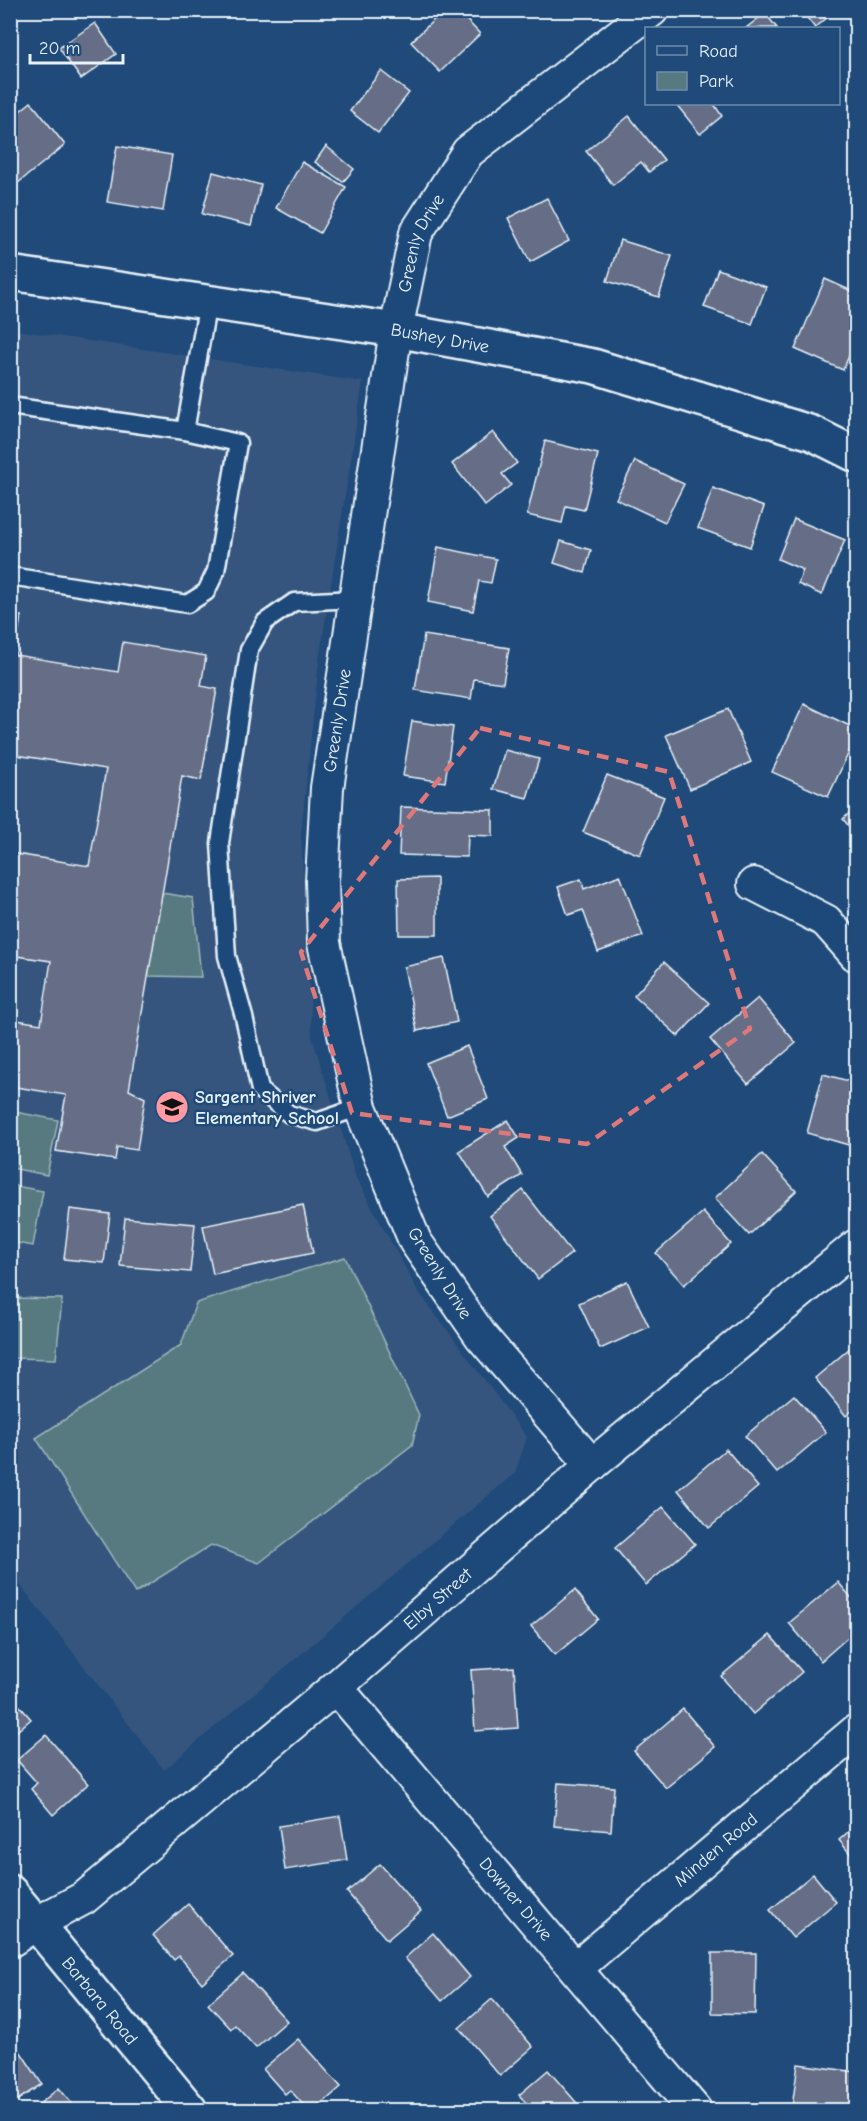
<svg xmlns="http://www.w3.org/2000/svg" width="867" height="2121" viewBox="0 0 867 2121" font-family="'Comic Neue',sans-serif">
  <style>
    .built { fill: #34557e }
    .green { fill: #567a80; stroke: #9fb6bc; stroke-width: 1.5 }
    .building { fill: #656e86; stroke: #e8f1f8; stroke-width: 1.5 }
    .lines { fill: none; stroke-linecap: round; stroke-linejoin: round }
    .service-casing { stroke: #e8f1f8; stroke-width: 21 }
    .minor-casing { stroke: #e8f1f8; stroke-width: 36 }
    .tertiary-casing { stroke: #e8f1f8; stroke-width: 38 }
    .service { stroke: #1f4a7a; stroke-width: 16 }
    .minor { stroke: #1f4a7a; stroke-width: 32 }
    .tertiary { stroke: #1f4a7a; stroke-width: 33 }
    .marked { fill: none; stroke: #dd787b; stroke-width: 4.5; stroke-dasharray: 12 8; stroke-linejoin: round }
    .labels { text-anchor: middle; stroke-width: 5; stroke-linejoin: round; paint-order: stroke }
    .street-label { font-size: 18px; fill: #e8f1f8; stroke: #1f4a7a }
    .poi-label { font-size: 18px; font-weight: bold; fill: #e8f1f8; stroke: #1f4a7a; text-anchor: start }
  </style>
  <rect width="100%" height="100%" fill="#1f4a7a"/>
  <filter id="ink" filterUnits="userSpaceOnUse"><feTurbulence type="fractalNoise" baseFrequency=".0167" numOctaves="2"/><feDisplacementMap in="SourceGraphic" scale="12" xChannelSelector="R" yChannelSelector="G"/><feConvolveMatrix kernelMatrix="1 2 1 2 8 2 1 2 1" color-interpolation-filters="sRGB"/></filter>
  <g filter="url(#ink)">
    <polygon class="built" points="10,329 363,382 319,661 301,833 312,1037 356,1178 418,1291 527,1437 515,1473 164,1770 11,1573"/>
    <g class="green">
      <polygon points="162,893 193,898 201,977 148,976"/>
      <polygon points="10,1111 58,1120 47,1175 11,1168"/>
      <polygon points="10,1185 43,1191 33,1246 11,1242"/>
      <polygon points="345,1257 419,1415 412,1445 259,1563 211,1545 135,1593 36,1438 181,1345 196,1303"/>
      <polygon points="11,1298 62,1299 56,1359 11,1358"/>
    </g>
    <g class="building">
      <polygon points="444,10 457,10 480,34 440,72 411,42"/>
      <polygon points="502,10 515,10 507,17"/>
      <polygon points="801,10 836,10 815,28"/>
      <polygon points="765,13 777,28 746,28"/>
      <polygon points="95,23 116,54 81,79 59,48"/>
      <polygon points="381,71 409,93 378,133 350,111"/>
      <polygon points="31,102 65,145 18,183 10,174 10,119"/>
      <polygon points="676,104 714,104 722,116 700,134"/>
      <polygon points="629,116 664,160 649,172 641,162 613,185 586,151"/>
      <polygon points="117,146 172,155 163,211 107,202"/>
      <polygon points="326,146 354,169 343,182 315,162"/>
      <polygon points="302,162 346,187 320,233 276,208"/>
      <polygon points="213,172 261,185 251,226 202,214"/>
      <polygon points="547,198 569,241 530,262 508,218"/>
      <polygon points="620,240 672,256 659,297 607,281"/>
      <polygon points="718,269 766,287 752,324 704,307"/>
      <polygon points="825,279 856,293 856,339 843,370 795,349"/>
      <polygon points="493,432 517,463 502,474 511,485 485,506 452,464"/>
      <polygon points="545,441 598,454 584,510 566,506 562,523 527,515"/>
      <polygon points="635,461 684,484 665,522 616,499"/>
      <polygon points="713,488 764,507 750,547 698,528"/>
      <polygon points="794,519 845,540 822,595 798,584 803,570 778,559"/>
      <polygon points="561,541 591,550 585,573 554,563"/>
      <polygon points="438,547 496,559 491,583 479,581 473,611 428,602"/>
      <polygon points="10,615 21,616 15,655 118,672 123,642 206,656 201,686 217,689 201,780 182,776 129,1090 145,1098 137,1150 117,1147 115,1160 56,1151 66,1095 10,1086 10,1019 41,1024 51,961 10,955 10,853 89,866 106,769 10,754"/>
      <polygon points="424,635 509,648 503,683 474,679 471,699 415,690"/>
      <polygon points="804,704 856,729 856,737 828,797 772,772"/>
      <polygon points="728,709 751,762 690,789 666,735"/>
      <polygon points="412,721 453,727 445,782 403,776"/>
      <polygon points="505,750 539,759 527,798 493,789"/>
      <polygon points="607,775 664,797 640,855 583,832"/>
      <polygon points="401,807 493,810 493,836 468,835 467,857 399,855"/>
      <polygon points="856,807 856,835 843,819"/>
      <polygon points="620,875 643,936 598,952 583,910 568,915 558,887 581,879 584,889"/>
      <polygon points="437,878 437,935 399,935 398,879"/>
      <polygon points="444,958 457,1022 417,1031 404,967"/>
      <polygon points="664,962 709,1003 678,1036 634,996"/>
      <polygon points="758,998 796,1043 748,1084 710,1039"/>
      <polygon points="467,1046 488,1099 447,1116 426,1063"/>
      <polygon points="823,1074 856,1083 856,1130 852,1146 807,1133"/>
      <polygon points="508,1120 519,1138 505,1147 522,1175 488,1197 459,1151"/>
      <polygon points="762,1154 796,1191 749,1235 715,1198"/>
      <polygon points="523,1190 572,1253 538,1279 490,1216"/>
      <polygon points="303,1205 313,1253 213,1274 203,1226"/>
      <polygon points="70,1209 110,1214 104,1263 64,1259"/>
      <polygon points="703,1212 731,1244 684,1285 656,1253"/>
      <polygon points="125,1218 195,1224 190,1272 120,1266"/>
      <polygon points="627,1281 649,1327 600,1349 579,1303"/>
      <polygon points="856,1343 856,1407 846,1416 815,1378"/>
      <polygon points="794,1395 826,1432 777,1473 745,1436"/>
      <polygon points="726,1449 758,1487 709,1528 678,1490"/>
      <polygon points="663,1507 695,1544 646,1585 615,1548"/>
      <polygon points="838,1582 856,1603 856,1630 821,1661 789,1623"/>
      <polygon points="575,1590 598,1619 555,1655 531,1626"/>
      <polygon points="770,1635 802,1672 753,1714 721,1676"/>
      <polygon points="514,1667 518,1728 475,1731 471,1670"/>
      <polygon points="10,1695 31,1719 10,1737"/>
      <polygon points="683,1709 715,1747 666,1788 634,1751"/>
      <polygon points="46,1735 88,1784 53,1815 31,1789 37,1783 17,1760"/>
      <polygon points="558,1783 614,1787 611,1831 554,1826"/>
      <polygon points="340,1816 347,1860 285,1870 279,1826"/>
      <polygon points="856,1825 856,1861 839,1840"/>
      <polygon points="380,1864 421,1911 387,1940 347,1892"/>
      <polygon points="813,1874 836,1902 793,1938 770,1910"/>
      <polygon points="188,1904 233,1956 202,1983 179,1956 174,1960 153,1935"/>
      <polygon points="433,1933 470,1977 442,2001 405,1958"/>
      <polygon points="712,1953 756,1953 755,2014 712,2013"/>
      <polygon points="243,1973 287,2021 256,2048 235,2025 231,2029 208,2004"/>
      <polygon points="492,1999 533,2047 500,2076 459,2028"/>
      <polygon points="12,2039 42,2084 10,2105 10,2041"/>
      <polygon points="298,2039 341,2087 315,2110 308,2110 290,2090 285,2094 263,2069"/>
      <polygon points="798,2064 856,2072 853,2110 816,2110 792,2107"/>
      <polygon points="548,2070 583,2110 533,2110 519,2095"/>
      <polygon points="59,2088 77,2110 32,2110"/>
    </g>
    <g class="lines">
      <defs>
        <g id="service">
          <polyline points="10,406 185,431 238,443 216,571 206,592 187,604 10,576"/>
          <polyline points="185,431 208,302"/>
          <polyline points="356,599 294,602 265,622 249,650 220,843 227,956 244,1017 260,1090 289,1114 317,1122 360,1107"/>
        </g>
        <g id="minor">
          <polyline points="754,884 826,921 856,955"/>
          <path id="s1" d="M592,1465L481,1336L415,1241L360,1107L324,943L322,881L327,788L396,330L416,233L468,152L652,10"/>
          <path id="s2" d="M336,1687L695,2110"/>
          <path id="s3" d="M10,1941L37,1923L84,1898L336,1687L592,1465L856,1246"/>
          <path id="s4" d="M576,1968L856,1731"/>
        </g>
        <g id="tertiary">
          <path id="s5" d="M10,273L396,330L593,366L812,433L856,455"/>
          <path id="s6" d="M10,1892L190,2110"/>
        </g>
      </defs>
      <use href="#service" class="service-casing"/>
      <use href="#minor" class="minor-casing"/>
      <use href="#tertiary" class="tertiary-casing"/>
      <use href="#service" class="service"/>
      <use href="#minor" class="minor"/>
      <use href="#tertiary" class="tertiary"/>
    </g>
  </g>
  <path class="marked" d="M480,728L669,772L750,1029L587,1144L352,1113L301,952Z"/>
  <defs>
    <symbol id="school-disc" viewBox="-11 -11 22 22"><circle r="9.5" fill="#ff9aa2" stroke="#1f4a7a"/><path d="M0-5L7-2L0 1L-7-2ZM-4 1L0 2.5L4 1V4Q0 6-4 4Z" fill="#111"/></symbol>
  </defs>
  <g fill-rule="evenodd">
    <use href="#school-disc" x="153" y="1088" width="38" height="38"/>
  </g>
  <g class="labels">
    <g class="street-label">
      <text dy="6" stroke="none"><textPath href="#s1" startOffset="1308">Greenly Drive</textPath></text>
      <text dy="6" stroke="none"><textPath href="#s5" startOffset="435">Bushey Drive</textPath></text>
      <text dy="6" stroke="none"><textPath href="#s1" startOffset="822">Greenly Drive</textPath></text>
      <text transform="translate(440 1273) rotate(58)" y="6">Greenly Drive</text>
      <text dy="6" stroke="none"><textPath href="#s3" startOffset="549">Elby Street</textPath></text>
      <text dy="6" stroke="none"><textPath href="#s4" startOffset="183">Minden Road</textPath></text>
      <text dy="6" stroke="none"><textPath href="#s2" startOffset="278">Downer Drive</textPath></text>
      <text dy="6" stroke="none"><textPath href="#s6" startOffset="141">Barbara Road</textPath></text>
    </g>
    <g class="poi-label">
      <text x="195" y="1103">Sargent Shriver<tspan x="195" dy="21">Elementary School</tspan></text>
    </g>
  </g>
  <rect width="867" height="2121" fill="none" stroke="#1f4a7a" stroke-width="36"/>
  <rect x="18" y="18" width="831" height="2085" fill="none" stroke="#e8f1f8" stroke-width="2" filter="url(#ink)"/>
  <rect x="645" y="27" width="195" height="78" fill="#1f4a7a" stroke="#6f8dac" stroke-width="1.5"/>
  <rect x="657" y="46" width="30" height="9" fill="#1f4a7a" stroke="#6f8dac" stroke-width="1.5"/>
  <text x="699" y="57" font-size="18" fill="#e8f1f8">Road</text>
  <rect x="657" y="72" width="30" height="18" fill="#567a80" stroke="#6f8dac" stroke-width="1.5"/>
  <text x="699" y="87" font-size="18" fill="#e8f1f8">Park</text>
  <path d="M30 54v9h93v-9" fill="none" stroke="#e8f1f8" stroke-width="3"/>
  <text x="39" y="54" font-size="18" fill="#e8f1f8" stroke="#1f4a7a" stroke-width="4.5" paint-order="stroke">20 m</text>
</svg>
